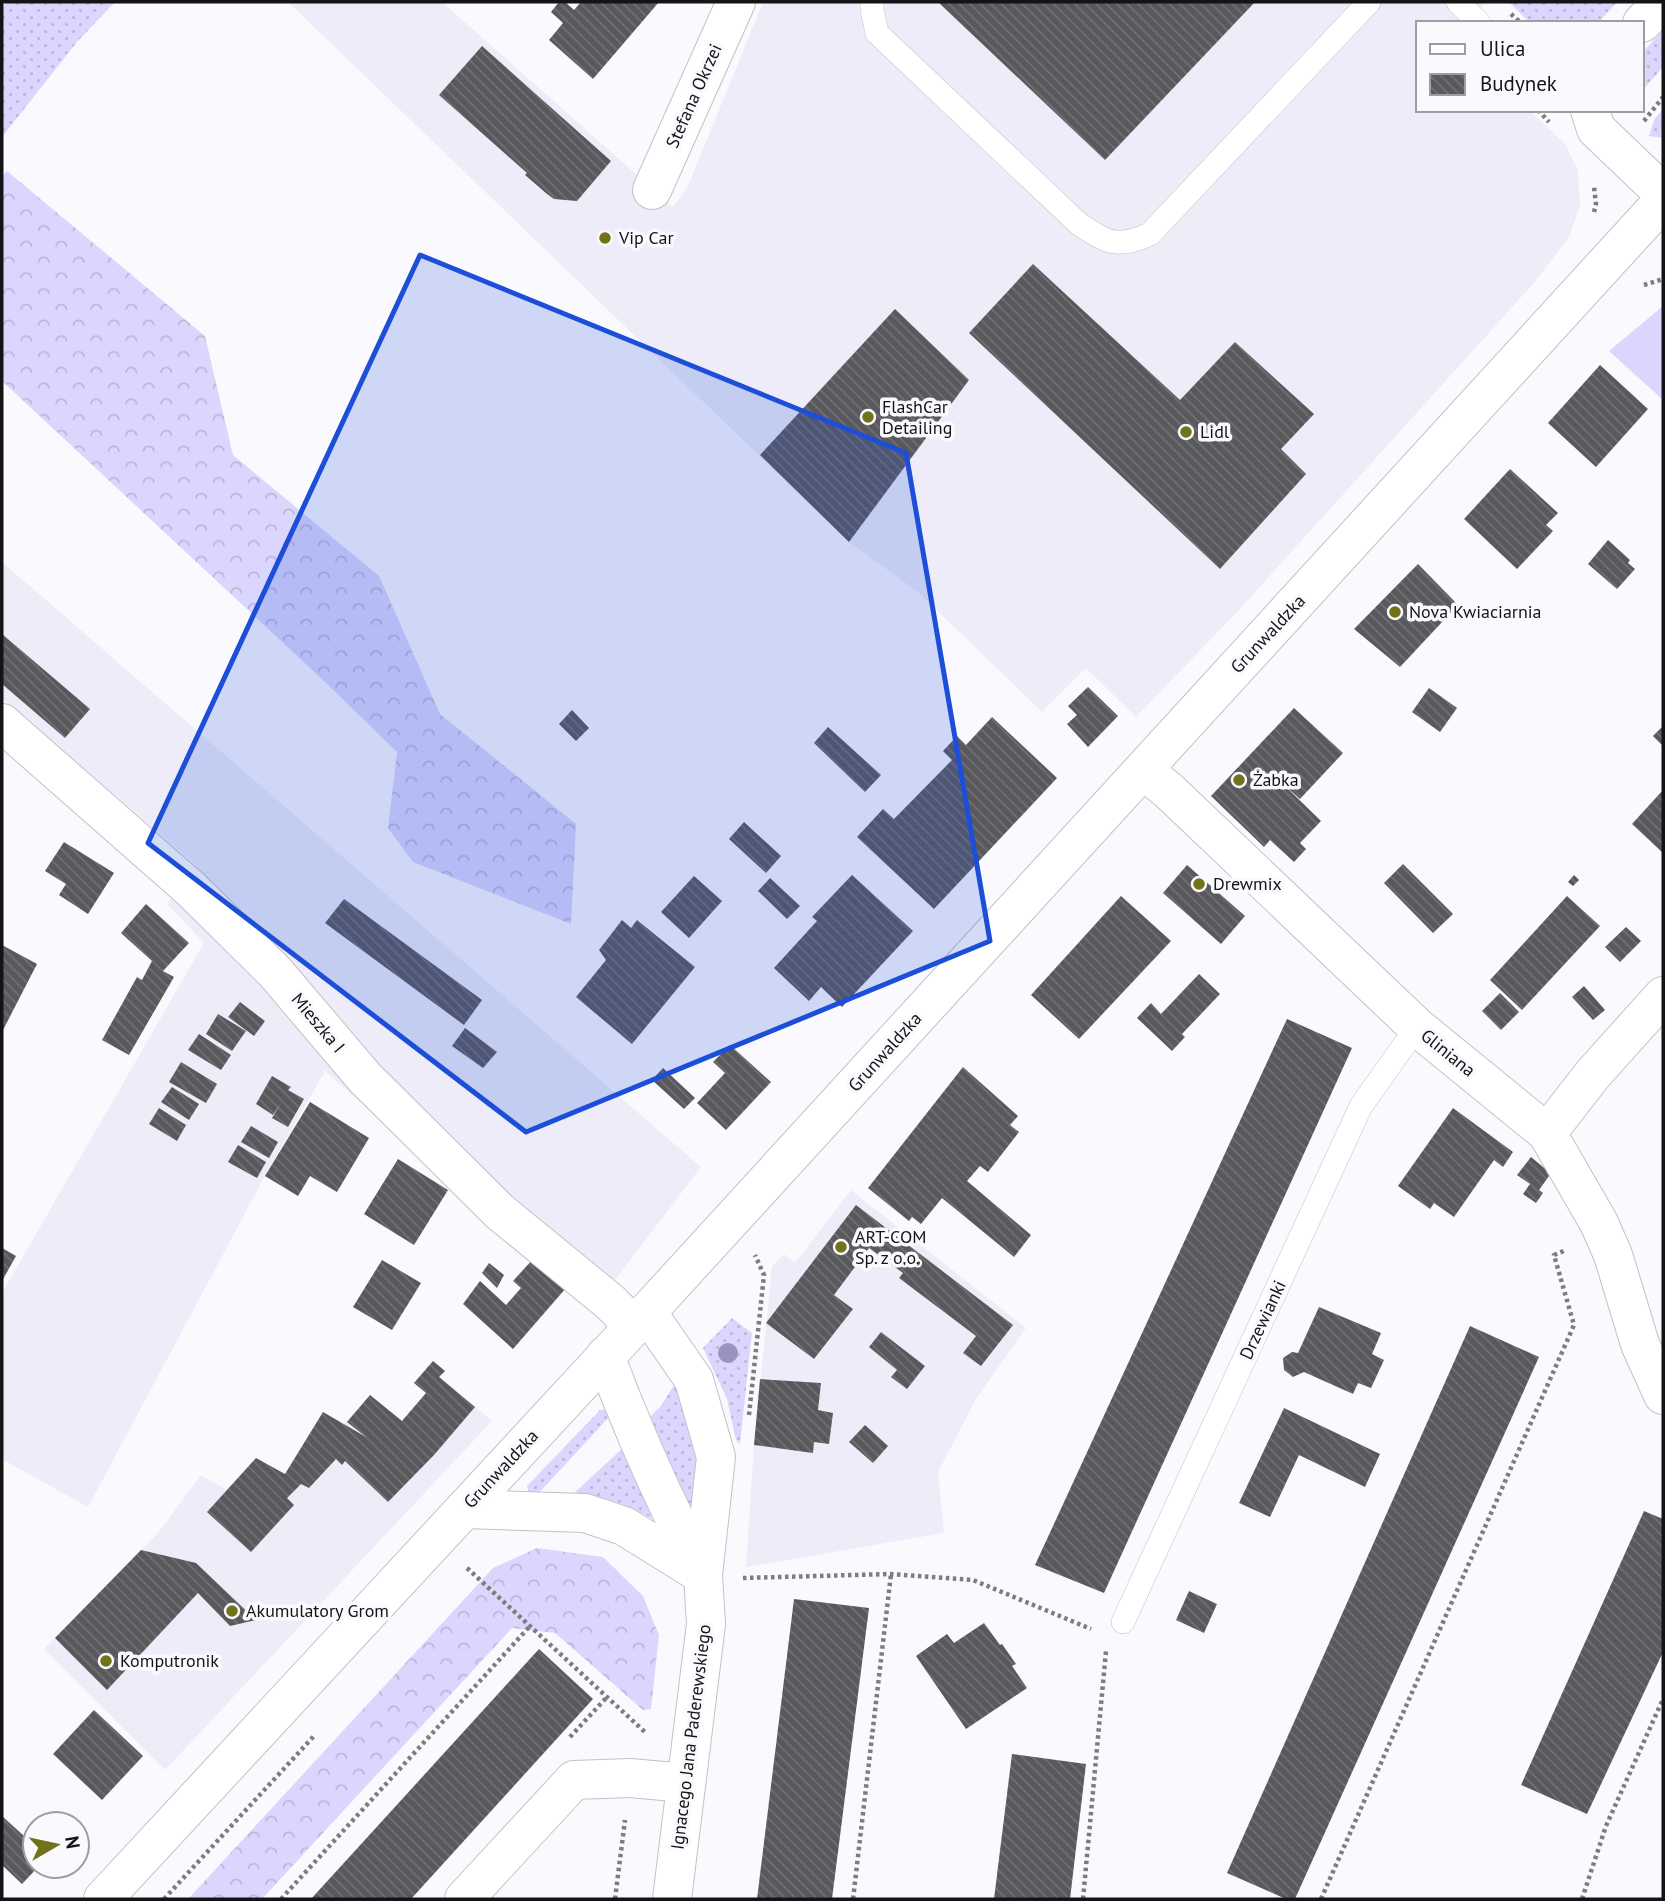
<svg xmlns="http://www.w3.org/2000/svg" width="1665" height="1901" viewBox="0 0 1665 1901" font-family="'PT Sans',sans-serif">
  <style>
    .built { fill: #edecf8 }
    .grass { fill: url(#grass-dots) }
    .forest { fill: url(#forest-crowns) }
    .green { fill: #dbd6fd }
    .building { fill: url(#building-back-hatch) }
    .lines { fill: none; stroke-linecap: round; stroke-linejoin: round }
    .lane-casing { stroke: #c2c2c6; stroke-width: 24 }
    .street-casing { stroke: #c2c2c6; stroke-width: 40 }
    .secondary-casing { stroke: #c2c2c6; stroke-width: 40 }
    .path { stroke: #7d7d7f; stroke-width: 4.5; stroke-dasharray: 3.5 3.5; stroke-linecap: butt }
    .lane { stroke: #fff; stroke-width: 23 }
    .street { stroke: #fff; stroke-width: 38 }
    .secondary { stroke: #fff; stroke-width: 38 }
    .tree { fill: #9c92bf }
    .marked { fill: #1d4ed8; fill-opacity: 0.2; stroke: #1d4ed8; stroke-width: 5; stroke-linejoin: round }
    .poi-dot { fill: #71731a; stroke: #fafafe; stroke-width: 2.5 }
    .labels { text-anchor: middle; stroke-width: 7; stroke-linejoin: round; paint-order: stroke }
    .street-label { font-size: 18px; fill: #141416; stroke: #fafafe }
    .poi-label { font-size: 18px; fill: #141416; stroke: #fafafe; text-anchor: start }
  </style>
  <defs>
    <pattern id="grass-dots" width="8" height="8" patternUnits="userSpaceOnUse" patternTransform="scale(1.75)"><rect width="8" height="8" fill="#dbd6fd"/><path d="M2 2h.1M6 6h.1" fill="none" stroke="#bbb7d8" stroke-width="1.8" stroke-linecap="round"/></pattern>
    <pattern id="forest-crowns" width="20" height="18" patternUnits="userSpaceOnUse" patternTransform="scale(1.75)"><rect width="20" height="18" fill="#dbd6fd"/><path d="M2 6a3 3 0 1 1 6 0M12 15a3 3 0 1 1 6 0" fill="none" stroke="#bbb7d8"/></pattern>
    <pattern id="building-back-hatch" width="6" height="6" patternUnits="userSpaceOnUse" patternTransform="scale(1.75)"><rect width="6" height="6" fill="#59595d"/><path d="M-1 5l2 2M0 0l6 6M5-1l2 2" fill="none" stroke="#717174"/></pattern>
  </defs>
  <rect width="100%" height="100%" fill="#fafafe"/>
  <g class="built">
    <polygon points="288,2 442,2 673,207 688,186 763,2 1486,2 1467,23 1418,23 1418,110 1529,110 1566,145 1578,171 1580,206 1569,237 1534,283 1238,611 1136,717 1086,668 1042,712 918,592 849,542"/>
    <polygon points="2,562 701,1167 593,1309 325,1071 265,1176 88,1507 2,1459 2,1293 204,943 167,904 195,864 2,698"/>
    <polygon points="851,1190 1026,1328 976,1399 938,1472 944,1533 746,1567 754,1445 772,1266 784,1254 795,1263"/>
    <polygon points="433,1361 445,1371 440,1377 492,1421 165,1770 44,1649 158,1533 201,1475 227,1490 256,1458 285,1474 323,1412 344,1424 370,1395 403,1421 426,1393 414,1383"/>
  </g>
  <g class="grass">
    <polygon points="7,2 115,2 77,42 2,137 2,8"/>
    <polygon points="1509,2 1617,2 1598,23 1530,23"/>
    <polygon points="1663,30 1663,67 1642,91 1642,53"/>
    <polygon points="1663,109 1663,138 1649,136 1654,120"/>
    <polygon points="732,1318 752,1333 740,1444 736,1440 727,1399 703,1348"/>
    <polygon points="676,1382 699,1451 693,1522 643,1424 661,1406"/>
    <polygon points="610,1409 611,1415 537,1495 529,1495 527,1486 600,1410"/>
    <path d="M625,1446L657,1521C626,1505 608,1495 572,1495Z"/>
  </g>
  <g class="forest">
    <polygon points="7,171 205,336 233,455 379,576 440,714 576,824 571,924 413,862 388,828 397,752 323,680 2,381 2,177"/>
    <polygon points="537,1548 603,1557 643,1596 659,1635 651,1709 643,1710 555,1633 512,1628 262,1899 188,1899 493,1568"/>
  </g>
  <polygon class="green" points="1663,306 1663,400 1609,351"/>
  <g class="building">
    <polygon points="559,2 565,2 574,10 581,2 659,2 593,79 549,40 563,23 551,12"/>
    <polygon points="938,2 1255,2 1105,160"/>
    <polygon points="482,46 611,161 577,201 554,199 547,194 525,175 527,173 439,95"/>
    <polygon points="1033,264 1180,400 1235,342 1314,414 1281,449 1306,474 1220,569 969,333"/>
    <polygon points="895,309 969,380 849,542 760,455"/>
    <polygon points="1600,365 1648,409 1596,467 1548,423"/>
    <polygon points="1510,469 1558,513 1546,525 1553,531 1517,569 1464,519"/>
    <polygon points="1608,540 1630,560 1628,563 1635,569 1617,589 1588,564"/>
    <polygon points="1418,564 1458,605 1400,667 1354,629"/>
    <polygon points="2,634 90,709 65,738 2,684"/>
    <polygon points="1088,687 1118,716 1088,747 1067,724 1077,715 1068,706"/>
    <polygon points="1429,688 1457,708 1440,732 1412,712"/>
    <polygon points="1294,708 1343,753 1300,799 1283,784 1321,821 1300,843 1306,849 1294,862 1270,840 1264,847 1211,796"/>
    <polygon points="572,710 589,728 576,741 559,724"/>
    <polygon points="992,717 1057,778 934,909 857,837 883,809 894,819 952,760 943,751 957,736 966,745"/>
    <polygon points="1663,726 1663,746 1653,736"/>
    <polygon points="828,727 881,775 865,792 814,743"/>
    <polygon points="1663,790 1663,853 1632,824"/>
    <polygon points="744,822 781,856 766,873 729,839"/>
    <polygon points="64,842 114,873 88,914 59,895 66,884 45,871"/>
    <polygon points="1403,864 1453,914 1433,933 1384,883"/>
    <polygon points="1187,865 1245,916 1221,944 1163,893"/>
    <polygon points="852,875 913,931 842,1007 821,987 809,1001 774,968 817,921 812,917"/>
    <polygon points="1574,875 1579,880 1573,886 1568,882"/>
    <polygon points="694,876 722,901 689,938 661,912"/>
    <polygon points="770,878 800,906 787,919 758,891"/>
    <polygon points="1121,896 1171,941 1079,1039 1031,995"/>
    <polygon points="1567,896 1600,926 1522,1010 1490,980"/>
    <polygon points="344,899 482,1000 464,1025 325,923"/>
    <polygon points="146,904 189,943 163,971 174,977 129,1055 102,1040 137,977 142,980 152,961 121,933"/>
    <polygon points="622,920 631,928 637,920 695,967 632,1044 576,997 606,960 599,950"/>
    <polygon points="1626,927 1641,941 1620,962 1605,947"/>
    <polygon points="2,945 37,964 2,1032"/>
    <polygon points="1199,974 1220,994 1182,1034 1185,1037 1172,1051 1137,1018 1151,1003 1161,1014"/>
    <polygon points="1584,986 1605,1010 1593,1020 1572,997"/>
    <polygon points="1500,993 1519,1012 1501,1030 1482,1011"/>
    <polygon points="240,1002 265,1021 254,1036 228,1017"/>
    <polygon points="218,1014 246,1031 232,1051 206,1034"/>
    <polygon points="1287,1019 1352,1048 1104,1593 1035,1565"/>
    <polygon points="465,1028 497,1052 483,1068 452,1046"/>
    <polygon points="199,1034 231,1055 221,1070 188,1050"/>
    <polygon points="730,1045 771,1082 726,1130 697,1103 725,1073 713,1062"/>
    <polygon points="181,1062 217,1084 206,1103 169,1082"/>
    <polygon points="963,1067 1018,1116 1010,1125 1019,1132 988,1172 980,1166 967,1181 1031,1235 1014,1257 942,1198 921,1224 912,1217 909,1221 868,1188"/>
    <polygon points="663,1068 695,1098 684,1109 652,1080"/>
    <polygon points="272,1076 291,1087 288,1090 304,1099 288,1127 272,1118 281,1103 273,1115 256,1104"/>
    <polygon points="172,1087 199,1104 189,1120 161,1102"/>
    <polygon points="310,1102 369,1138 337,1192 310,1176 298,1196 265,1176"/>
    <polygon points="159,1108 186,1125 177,1141 149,1124"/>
    <polygon points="1453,1108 1513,1152 1503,1167 1494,1160 1454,1217 1434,1203 1430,1209 1398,1186"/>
    <polygon points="251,1126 278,1142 269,1158 241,1142"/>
    <polygon points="238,1145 266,1162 257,1178 228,1162"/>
    <polygon points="1531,1157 1549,1172 1549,1176 1539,1190 1543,1193 1536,1203 1523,1194 1530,1184 1517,1175"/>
    <polygon points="398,1159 448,1190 414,1245 364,1214"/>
    <polygon points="856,1205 1013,1325 981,1366 963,1353 976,1336 899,1278 903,1273 869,1248 834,1295 853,1309 814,1359 766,1323"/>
    <polygon points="2,1248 16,1256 2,1281"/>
    <polygon points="533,1259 566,1288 513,1349 463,1304 480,1281 506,1305 521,1288 513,1281"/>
    <polygon points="382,1260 421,1283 392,1330 353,1307"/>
    <polygon points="489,1263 504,1275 497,1288 482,1273"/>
    <polygon points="1319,1307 1381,1333 1372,1354 1384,1360 1371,1388 1358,1383 1353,1394 1304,1372 1293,1377 1284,1370 1283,1358 1292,1352 1298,1353"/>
    <polygon points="1470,1326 1539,1357 1295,1899 1286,1899 1227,1873"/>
    <polygon points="881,1332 925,1366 907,1389 891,1377 897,1370 869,1347"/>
    <polygon points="433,1361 445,1371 439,1377 475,1407 434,1455 388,1502 345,1461 342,1465 336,1459 309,1488 301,1484 287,1498 294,1505 251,1552 207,1512 256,1458 285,1474 323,1412 366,1437 347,1422 370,1395 402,1421 426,1393 414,1383"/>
    <polygon points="760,1379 821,1383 818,1410 833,1413 829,1444 814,1442 813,1453 754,1445"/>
    <polygon points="1284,1408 1380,1454 1365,1487 1299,1455 1270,1517 1239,1503"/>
    <polygon points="865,1425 888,1446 873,1463 849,1442"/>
    <polygon points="1644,1511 1663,1519 1663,1652 1587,1814 1521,1785"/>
    <polygon points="141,1550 196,1563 256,1620 230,1626 198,1593 107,1690 55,1638"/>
    <polygon points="1189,1591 1217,1604 1204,1633 1176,1620"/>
    <polygon points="794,1599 869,1608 832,1899 757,1899"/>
    <polygon points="984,1623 1000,1645 1002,1644 1016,1664 1012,1666 1027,1688 966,1729 916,1656 947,1634 954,1643"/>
    <polygon points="539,1649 593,1699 411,1899 311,1899"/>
    <polygon points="94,1710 143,1756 102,1800 53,1754"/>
    <polygon points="1012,1754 1086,1764 1070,1899 994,1899"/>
    <polygon points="2,1816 35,1846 35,1866 39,1866 22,1884 2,1865"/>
  </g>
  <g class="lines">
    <defs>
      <g id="lane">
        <path d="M872,2V10L877,33L1079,224C1108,243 1117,249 1150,234L1369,2"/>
        <polyline points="1458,2 1479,23"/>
        <polyline points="1123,1622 1361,1106 1417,1027"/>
      </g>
      <g id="street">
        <polyline points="1642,23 1662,2"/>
        <polyline points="1590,110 1596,129 1663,193"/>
        <polyline points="652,190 736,2"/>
        <polyline points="2,723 191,889 275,972 365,1078 500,1212 610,1302 633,1325"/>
        <polyline points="1143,770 1169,791 1417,1027 1547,1133 1599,1223 1613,1255 1640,1344 1663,1395"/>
        <polyline points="1547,1133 1593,1074 1663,996"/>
        <polyline points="647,1312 694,1380 716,1457 703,1575 706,1624 672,1899"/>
        <path d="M605,1356C633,1430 665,1503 702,1573"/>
        <polyline points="465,1509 585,1513 624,1526 703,1575"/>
        <polyline points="464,1899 574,1780 630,1778 686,1783"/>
      </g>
      <polyline id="secondary" points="103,1899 647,1312 1663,201"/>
    </defs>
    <use href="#lane" class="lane-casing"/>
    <use href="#street" class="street-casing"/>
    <use href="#secondary" class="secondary-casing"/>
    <g class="path">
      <polyline points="1511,14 1521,23"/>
      <polyline points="1538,110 1549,122"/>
      <polyline points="1644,121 1663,97"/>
      <polyline points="1594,212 1596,204 1594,187"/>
      <polyline points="1644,285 1663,279"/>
      <polyline points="749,1415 764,1275 755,1255"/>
      <polyline points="467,1568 646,1733"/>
      <polyline points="743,1578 891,1574 973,1580 1091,1629"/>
      <polyline points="570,1737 607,1697"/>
      <polyline points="164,1899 314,1736"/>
      <polyline points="281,1899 531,1625"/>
      <polyline points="615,1899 625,1820"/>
      <polyline points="853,1899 891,1574"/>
      <polyline points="1083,1899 1106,1651"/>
      <polyline points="1321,1899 1574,1325 1554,1255 1566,1250"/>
      <polyline points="1582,1899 1606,1826 1663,1699"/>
    </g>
    <use href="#lane" class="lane"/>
    <use href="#street" class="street"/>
    <use href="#secondary" class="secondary"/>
  </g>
  <circle class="tree" cx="728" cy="1353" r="10"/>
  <path class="marked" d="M420,255L906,453L990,941L526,1132L148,843Z"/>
  <g class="poi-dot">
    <circle cx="605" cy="238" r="7"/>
    <circle cx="868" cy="417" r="7"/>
    <circle cx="1186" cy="432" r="7"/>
    <circle cx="1395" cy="612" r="7"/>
    <circle cx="1239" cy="780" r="7"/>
    <circle cx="1199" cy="884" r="7"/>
    <circle cx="841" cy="1247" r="7"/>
    <circle cx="232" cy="1611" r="7"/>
    <circle cx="106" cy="1661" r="7"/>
  </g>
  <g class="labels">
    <g class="street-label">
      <text transform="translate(694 96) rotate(-66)" y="6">Stefana Okrzei</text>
      <text transform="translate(1268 634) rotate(-47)" y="6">Grunwaldzka</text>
      <text transform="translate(318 1023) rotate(50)" y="6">Mieszka I</text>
      <text transform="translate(885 1052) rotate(-48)" y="6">Grunwaldzka</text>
      <text transform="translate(1448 1053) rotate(39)" y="6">Gliniana</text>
      <text transform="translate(1263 1320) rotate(-65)" y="6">Drzewianki</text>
      <text transform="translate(501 1469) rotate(-47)" y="6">Grunwaldzka</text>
      <text transform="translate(691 1737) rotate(-83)" y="6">Ignacego Jana Paderewskiego</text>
    </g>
    <g class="poi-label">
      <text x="619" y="244">Vip Car</text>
      <text x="882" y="413">FlashCar<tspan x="882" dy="21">Detailing</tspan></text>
      <text x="1200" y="438">Lidl</text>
      <text x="1409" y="618">Nova Kwiaciarnia</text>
      <text x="1253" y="786">Żabka</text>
      <text x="1213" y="890">Drewmix</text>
      <text x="855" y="1243">ART-COM<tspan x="855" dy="21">Sp. z o.o.</tspan></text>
      <text x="246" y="1617">Akumulatory Grom</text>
      <text x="120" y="1667">Komputronik</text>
    </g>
  </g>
  <rect width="1665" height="1901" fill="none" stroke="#141416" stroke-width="7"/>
  <rect x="1416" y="21" width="228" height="91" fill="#fafafe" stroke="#9e9ea1" stroke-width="2"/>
  <rect x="1430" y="44" width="35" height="10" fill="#ffffff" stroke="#9e9ea1" stroke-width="2"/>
  <text x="1480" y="56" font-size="21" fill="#141416">Ulica</text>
  <rect x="1430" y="74" width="35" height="21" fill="url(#building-back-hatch)" stroke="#9e9ea1" stroke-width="2"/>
  <text x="1480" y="91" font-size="21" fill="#141416">Budynek</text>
  <g transform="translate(56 1845) rotate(81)"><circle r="33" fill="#fafafe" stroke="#9e9ea1" stroke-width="2"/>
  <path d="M0-5L12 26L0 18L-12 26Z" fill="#71731a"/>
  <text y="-10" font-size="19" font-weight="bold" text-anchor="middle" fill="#141416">N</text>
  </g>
</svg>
